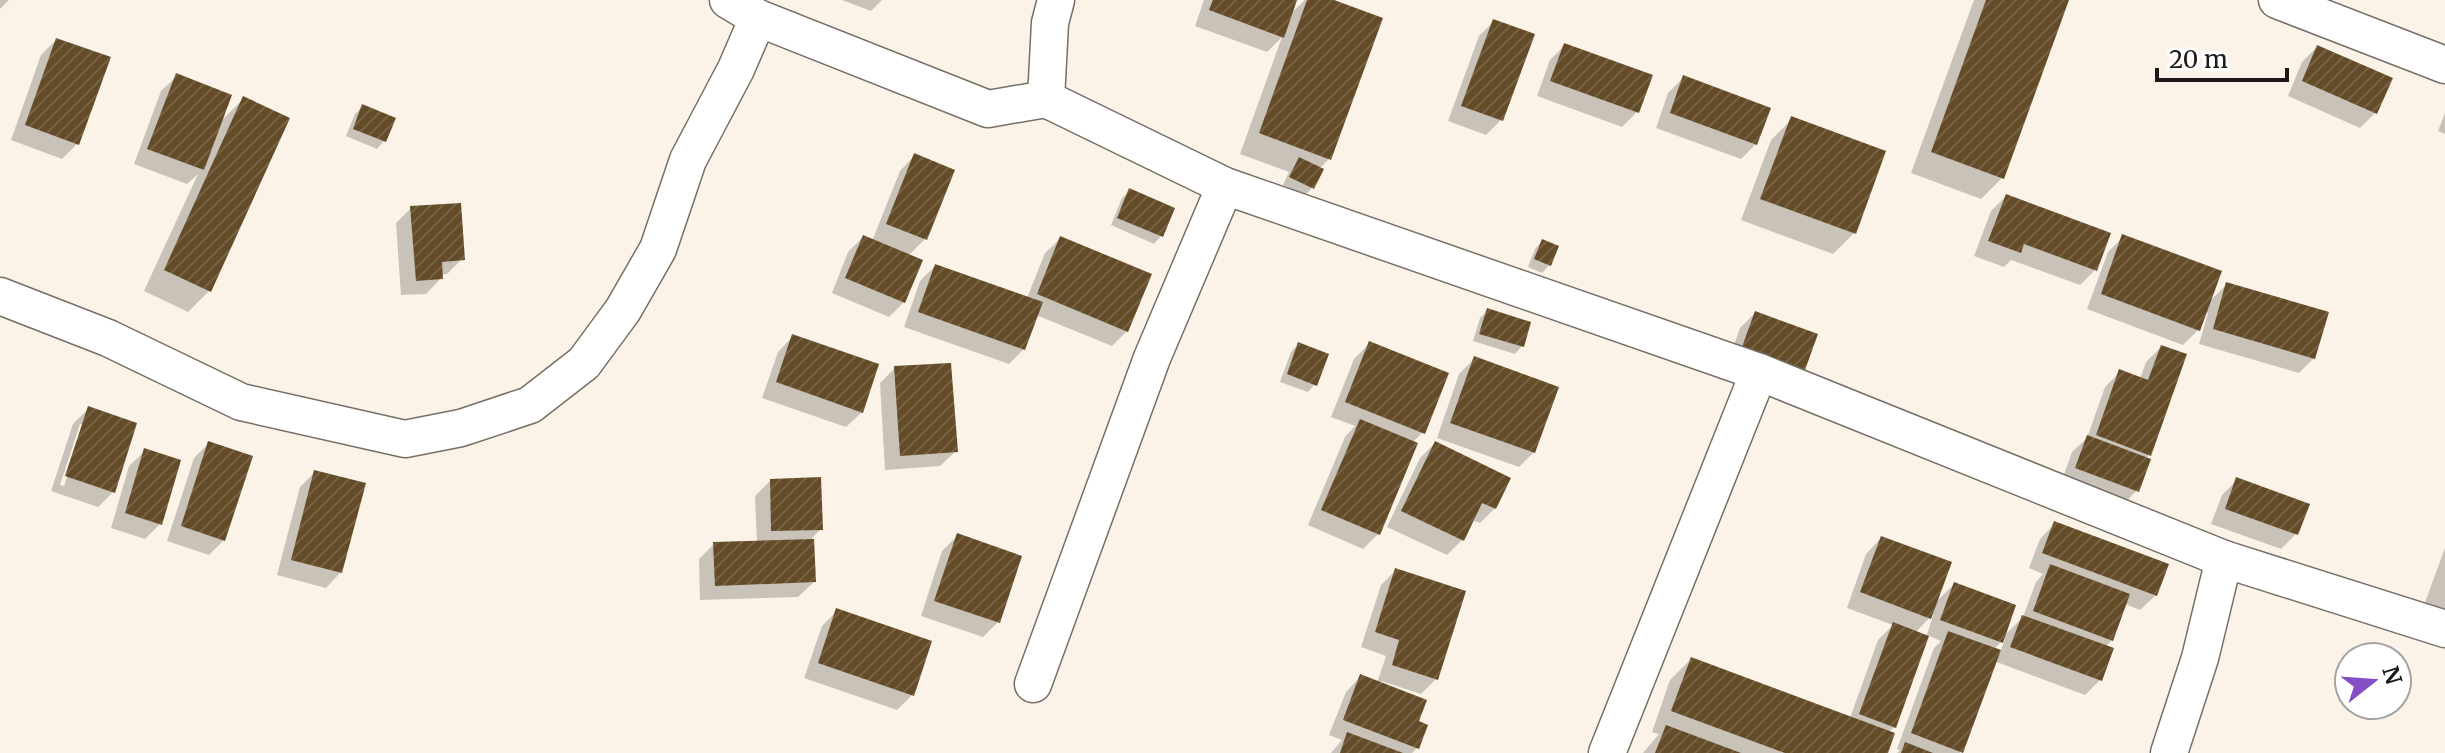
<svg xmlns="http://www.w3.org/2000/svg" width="2445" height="753" viewBox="0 0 2445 753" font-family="Merriweather,serif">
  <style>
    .shadow { fill: #0003; fill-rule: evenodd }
    .building { fill: url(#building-hatch) }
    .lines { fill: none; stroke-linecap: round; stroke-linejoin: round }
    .street-casing { stroke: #766f66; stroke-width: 39 }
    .street { stroke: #fff; stroke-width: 36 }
  </style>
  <defs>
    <pattern id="building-hatch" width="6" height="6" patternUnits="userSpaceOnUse" patternTransform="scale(2)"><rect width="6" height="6" fill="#654c28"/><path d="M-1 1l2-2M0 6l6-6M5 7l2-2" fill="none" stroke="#766245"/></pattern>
  </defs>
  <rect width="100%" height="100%" fill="#fbf3e8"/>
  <g class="shadow">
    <polygon points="0,0 9,0 0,9"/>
    <polygon points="842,0 882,0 871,11"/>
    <polygon points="1204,0 1295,0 1290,14 1305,0 1328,0 1329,159 1319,169 1312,188 1305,195 1283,185 1289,172 1240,154 1282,37 1267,52 1195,26"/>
    <polygon points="1974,0 2067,0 2002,178 1981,199 1911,173"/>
    <polygon points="1494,21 1501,120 1486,135 1448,121 1479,36"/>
    <polygon points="56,40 77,144 62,159 11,140 41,55"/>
    <polygon points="1565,45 1637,112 1622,127 1537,96 1550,60"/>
    <polygon points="2317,47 2375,113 2360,128 2288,96 2302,62"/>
    <polygon points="177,76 220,122 243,99 287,119 209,291 188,312 144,291 198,174 187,184 134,164 161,91"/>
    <polygon points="1683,78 1756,144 1741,159 1656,128 1668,93"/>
    <polygon points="363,106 384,141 377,149 346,136 355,114"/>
    <polygon points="2445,113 2445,134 2438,131"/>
    <polygon points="1792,119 1883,152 1854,233 1833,254 1741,220 1771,140"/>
    <polygon points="915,155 925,239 908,256 904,302 889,317 832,293 848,252 863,237 872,241 900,171"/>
    <polygon points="1130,191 1161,236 1154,244 1111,225 1122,198"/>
    <polygon points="2006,196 2095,270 2080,285 2011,260 2004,267 1974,256 1991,211"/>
    <polygon points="411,208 462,259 447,274 440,275 441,278 426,294 401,295 396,223"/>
    <polygon points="2123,237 2208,303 2227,284 2314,358 2299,373 2199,344 2208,313 2205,312 2198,330 2183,345 2087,309 2108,252"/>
    <polygon points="1061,238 1127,331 1112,346 1036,315 1024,349 1009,364 904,327 920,281 935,266 1027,298 1045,253"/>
    <polygon points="1542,241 1549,265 1542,273 1528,267 1535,249"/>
    <polygon points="1488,310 1522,346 1515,354 1473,341 1480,318"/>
    <polygon points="1755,313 1803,369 1788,384 1728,362 1740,328"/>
    <polygon points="793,336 862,412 846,427 762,398 778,352"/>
    <polygon points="1298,344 1315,384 1308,392 1280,382 1291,352"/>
    <polygon points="1369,344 1423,432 1412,443 1378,534 1363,549 1308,525 1345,437 1355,426 1331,417 1354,359"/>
    <polygon points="2161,347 2149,455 2145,459 2137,490 2122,506 2061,483 2072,452 2087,438 2105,387 2120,372 2140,379 2146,362"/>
    <polygon points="1474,359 1534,452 1519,467 1437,438 1459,374"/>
    <polygon points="895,368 956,451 940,466 885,470 880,383"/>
    <path d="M88,409L113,492L98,507L51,491L73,424ZM80,424H84L64,486L60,485Z"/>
    <polygon points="209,443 224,540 209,555 167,541 194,458"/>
    <polygon points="1435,443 1495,508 1480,523 1472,520 1462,540 1447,555 1387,527 1420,458"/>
    <polygon points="145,451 160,524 145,539 111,528 129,466"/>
    <polygon points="315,472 341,572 326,588 277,575 300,487"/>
    <polygon points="2237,480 2296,534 2281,549 2211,524 2222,495"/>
    <polygon points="770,481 821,529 812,538 814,582 798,597 700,600 699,559 714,544 757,542 755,496"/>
    <path d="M2055,523L2156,595L2140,610L2125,604L2112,640L2105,647L2100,680L2085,695L1994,661L1960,753H1897L1900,750L1897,749L1934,648L1941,641L1927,635L1894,727L1888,733L1886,753H1643L1659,734L1652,732L1670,680L1691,659L1850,718L1878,640L1893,625L1847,608L1866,554L1881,538L1934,604L1954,584L2003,637L2023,617L2036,582L2043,574L2029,568L2040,539ZM1934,613L1926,637L1915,633ZM2006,637L2000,652L1994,649Z"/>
    <polygon points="958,535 998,622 983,637 921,616 942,551"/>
    <polygon points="2445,548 2445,613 2424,605"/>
    <polygon points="1396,570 1436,679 1421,694 1381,681 1380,684 1416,722 1417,748 1412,753 1331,753 1342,740 1329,735 1346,692 1361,676 1377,683 1386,656 1361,647 1381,585"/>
    <polygon points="837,611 912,695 897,710 804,678 822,626"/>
  </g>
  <g class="building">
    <polygon points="1213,0 1297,0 1284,38 1209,10"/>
    <polygon points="1307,0 1334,0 1383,18 1331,160 1259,133"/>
    <polygon points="1986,0 2069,0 2004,179 1931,152"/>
    <polygon points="1493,19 1535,34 1503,121 1461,106"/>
    <polygon points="56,38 111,57 79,145 25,125"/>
    <polygon points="1564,43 1653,75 1639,113 1550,81"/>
    <polygon points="2317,45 2393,78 2377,114 2302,81"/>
    <polygon points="176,73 232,95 204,170 147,149"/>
    <polygon points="1683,75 1771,108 1757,145 1670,113"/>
    <polygon points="243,96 290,118 211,292 164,270"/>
    <polygon points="362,104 396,118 386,142 353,129"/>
    <polygon points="1791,116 1886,151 1856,234 1760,199"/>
    <polygon points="914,153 955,170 927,240 886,224"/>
    <polygon points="1299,157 1324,169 1314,189 1289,177"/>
    <polygon points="1129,188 1175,208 1163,237 1117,218"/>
    <polygon points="2006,194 2111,233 2097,271 2024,244 2021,253 1988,241"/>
    <polygon points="461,203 465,260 442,262 443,279 416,281 410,206"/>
    <polygon points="2122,234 2222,271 2200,331 2101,294"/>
    <polygon points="863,235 923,260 905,303 845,278"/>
    <polygon points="1060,236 1152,274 1128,332 1037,294"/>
    <polygon points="1542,239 1559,246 1551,266 1534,259"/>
    <polygon points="935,264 1043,302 1025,350 918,312"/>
    <polygon points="2226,282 2329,312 2315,359 2213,329"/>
    <polygon points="1487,308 1531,322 1524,347 1479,334"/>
    <polygon points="1755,311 1818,334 1805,370 1742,347"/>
    <polygon points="792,334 879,364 863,413 776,382"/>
    <polygon points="1369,341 1449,373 1425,434 1345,402"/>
    <polygon points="1298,342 1329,354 1317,386 1287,374"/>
    <polygon points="2161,345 2187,354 2151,456 2096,435 2119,369 2148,380"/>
    <polygon points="1474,356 1559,387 1535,453 1450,423"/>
    <polygon points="951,363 958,452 900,456 894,366"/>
    <polygon points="88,406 137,423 115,493 65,476"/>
    <polygon points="1360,419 1418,443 1380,535 1321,510"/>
    <polygon points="2087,435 2151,459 2139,492 2075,468"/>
    <polygon points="208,441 253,456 225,541 181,526"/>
    <polygon points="1435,441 1511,478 1496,509 1482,503 1464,541 1401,511"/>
    <polygon points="144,448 181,460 162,525 125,513"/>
    <polygon points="314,470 366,483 342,573 291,560"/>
    <polygon points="821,477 823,530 771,531 770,479"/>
    <polygon points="2236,477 2310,504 2298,535 2225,509"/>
    <polygon points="2054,521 2169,564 2157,596 2042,553"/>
    <polygon points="957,533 1022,556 1000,623 934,601"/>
    <polygon points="1881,536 1952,562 1931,619 1860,592"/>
    <polygon points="814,539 816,582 715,586 713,542"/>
    <polygon points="2050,564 2130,594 2113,641 2033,611"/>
    <polygon points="1395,568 1466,591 1438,680 1392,665 1399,640 1375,632"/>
    <polygon points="1954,582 2016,605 2003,643 1940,620"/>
    <polygon points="836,608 932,641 914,696 818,663"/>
    <polygon points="2022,615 2114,648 2102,681 2010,647"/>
    <polygon points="1893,622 1929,636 1896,728 1859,714"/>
    <polygon points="1948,631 2001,650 1963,753 1911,733"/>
    <polygon points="1691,657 1895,733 1888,753 1785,753 1671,711"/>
    <polygon points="1360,674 1427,700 1419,721 1428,725 1419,749 1343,720"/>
    <polygon points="1666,725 1741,753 1655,753"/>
    <polygon points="1347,732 1403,753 1340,753"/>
    <polygon points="1905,742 1933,753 1901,753"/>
  </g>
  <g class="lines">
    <defs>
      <g id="street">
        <polyline points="728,0 758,18 988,109 1046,99 1225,186 1759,372 2224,559 2445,629"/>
        <polyline points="2277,0 2445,65"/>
        <polyline points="1046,99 1050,23 1056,0"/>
        <polyline points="0,296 108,338 241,402 405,439 461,428 530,405 584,363 623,310 658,249 688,160 736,69 758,18"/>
        <polyline points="1033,684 1152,358 1225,186"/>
        <polyline points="1607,753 1759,372"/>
        <polyline points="2169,753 2200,658 2224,559"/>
      </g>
    </defs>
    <use href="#street" class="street-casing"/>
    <use href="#street" class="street"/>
  </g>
  <g transform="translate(2373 681) rotate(73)"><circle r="38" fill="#ffffff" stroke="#a4a3a2" stroke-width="2"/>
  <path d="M0-6L14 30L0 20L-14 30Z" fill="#844ec5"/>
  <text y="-12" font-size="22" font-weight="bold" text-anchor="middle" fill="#1c1916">N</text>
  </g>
  <path d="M2157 68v12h130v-12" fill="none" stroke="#1c1916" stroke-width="4"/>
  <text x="2169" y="68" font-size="24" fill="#1c1916" stroke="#ffffff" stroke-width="6" paint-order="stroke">20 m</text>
</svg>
